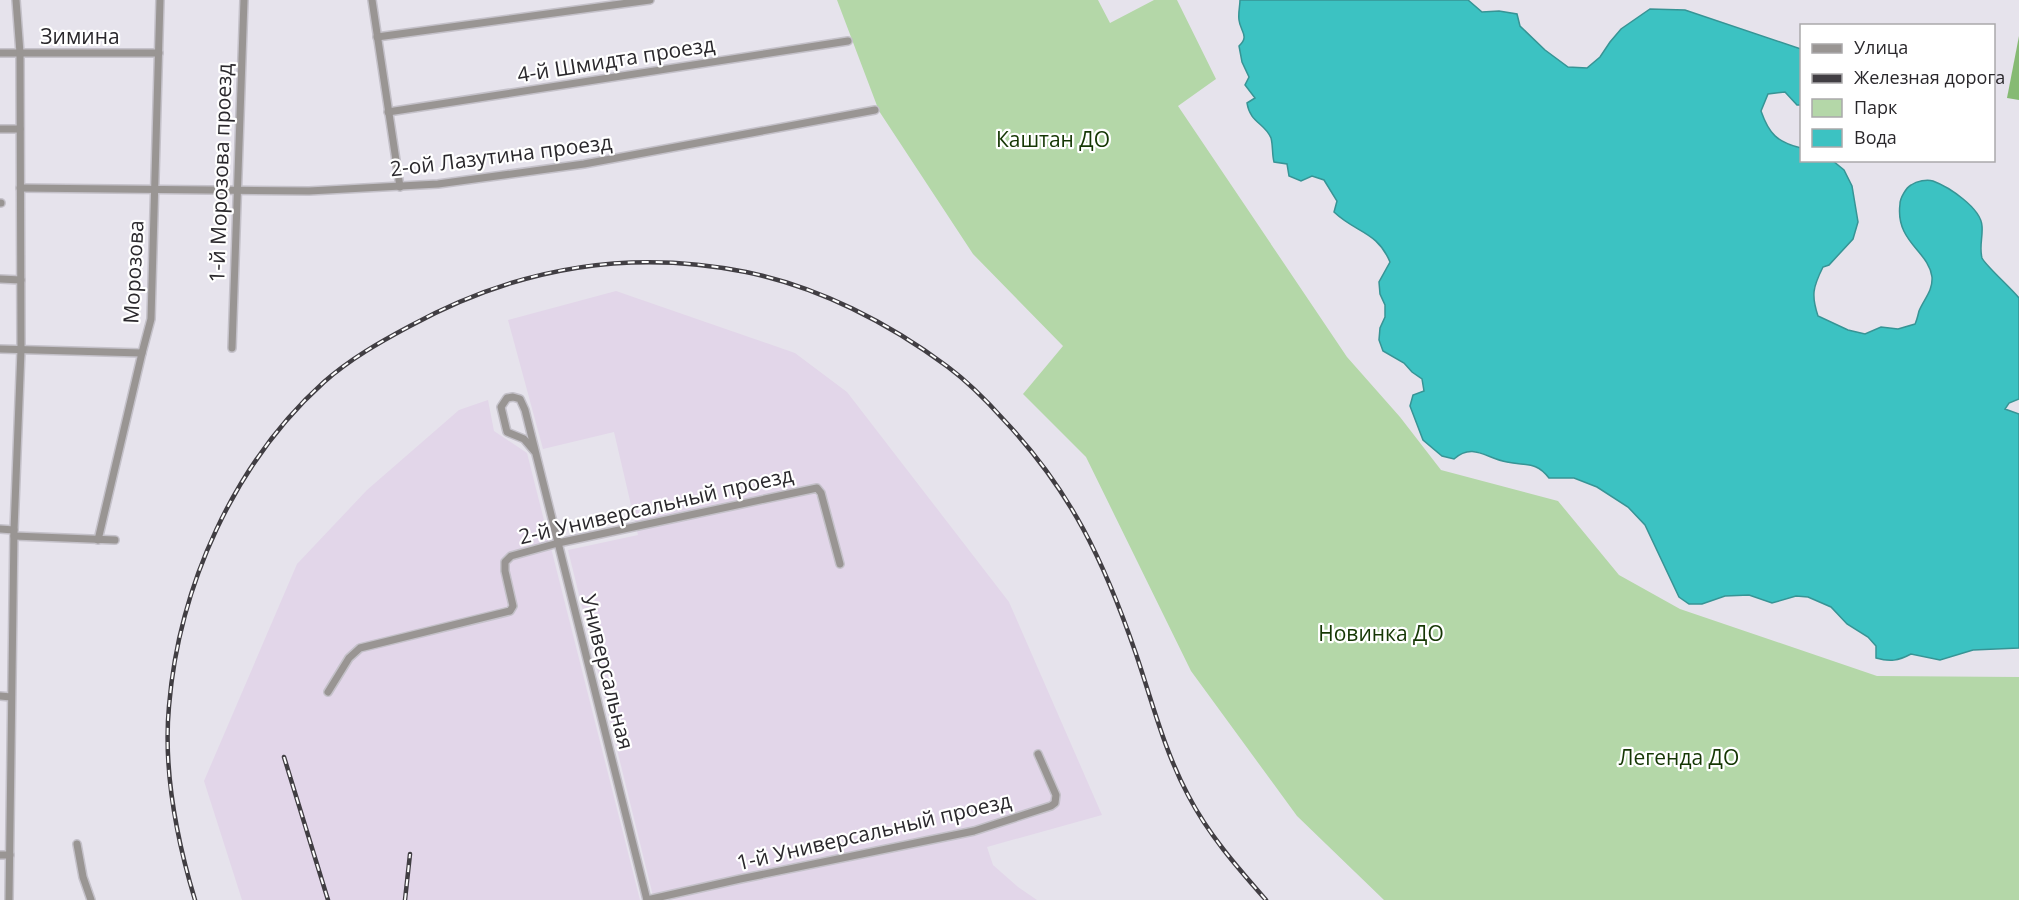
<svg xmlns="http://www.w3.org/2000/svg" width="2019" height="900" viewBox="0 0 2019 900" font-family="'Open Sans',sans-serif">
  <style>
    .industrial { fill: #e2d6e9 }
    .green { fill: #b4d7a8 }
    .forest { fill: #86ba73 }
    .water { fill: #3cc2c2; stroke: #379495; stroke-width: 1.5 }
    .lines { fill: none; stroke-linecap: round; stroke-linejoin: round }
    .street-casing { stroke: #c4c1c9; stroke-width: 10 }
    .street { stroke: #999593; stroke-width: 7 }
    .rail-casing { stroke: #413e43; stroke-width: 4.5 }
    .rail { stroke: #fff; stroke-width: 2; stroke-dasharray: 7; stroke-linecap: butt }
    .labels { text-anchor: middle; stroke-width: 4.5; stroke-linejoin: round; paint-order: stroke }
    .street-label { font-size: 21px; fill: #2a282c; stroke: #fff }
    .park-label { font-size: 21px; fill: #153704; stroke: #fff }
  </style>
  <rect width="100%" height="100%" fill="#e6e3ec"/>
  <g class="industrial">
    <polygon points="616,291 795,353 847,392 1009,602 1102,815 987,847 993,865 1018,887 1037,900 654,900 568,550 638,535 614,432 543,449 508,320"/>
    <polygon points="488,400 494,431 527,453 640,900 242,900 204,781 297,564 367,490 459,410"/>
  </g>
  <polygon class="green" points="837,0 1098,0 1110,23 1154,0 1177,0 1216,79 1178,106 1347,357 1400,417 1441,470 1558,501 1619,575 1680,609 1877,676 2019,677 2019,900 1384,900 1297,816 1191,671 1086,457 1023,394 1063,346 973,254 879,111"/>
  <polygon class="forest" points="2019,36 2019,100 2007,98"/>
  <path class="water" d="M1240,0H1468L1482,12L1499,11L1517,14L1520,26L1545,50L1568,67L1587,68L1600,57L1610,42L1621,29L1650,9L1685,10L1801,49V105H1797L1785,92L1768,94L1761,111C1769,134 1777,142 1801,148L1802,160L1833,161L1844,170L1852,186L1858,222L1853,239L1829,265L1823,267C1813,287 1811,295 1818,316L1848,330L1865,334L1881,327L1898,329L1915,324C1917,320 1918,315 1919,311C1924,299 1933,291 1932,277C1929,251 1895,242 1900,204C1900,198 1906,188 1911,185C1917,181 1927,179 1933,181C1949,187 1981,208 1982,226C1983,237 1979,247 1982,258C1985,265 2012,289 2019,298V399L2009,403L2005,409L2019,414V648L1973,650L1940,660L1911,654C1898,661 1890,662 1876,658V646L1868,637L1847,624L1831,607L1808,597L1796,596L1772,603L1749,595L1725,596L1702,604H1689L1679,597L1645,525L1628,507L1597,487L1574,478H1549C1536,461 1526,466 1507,462C1487,459 1473,442 1454,459L1442,456L1423,440L1410,406L1413,395L1424,391L1422,379L1412,372L1404,363L1383,351L1379,340L1380,328L1385,317V305L1380,294L1379,282L1390,262C1377,231 1356,233 1334,212L1337,201L1324,180L1312,176L1301,181L1289,176L1287,164L1274,162C1272,155 1273,145 1271,138C1265,123 1250,123 1247,103L1255,98L1245,85L1249,77L1242,62L1239,46C1250,36 1240,31 1239,20C1238,13 1240,6 1240,0Z"/>
  <g class="lines">
    <defs>
      <g id="street">
        <polyline points="372,0 400,187"/>
        <polyline points="377,37 650,0"/>
        <polyline points="0,53 159,53"/>
        <polyline points="388,112 848,41"/>
        <polyline points="0,129 20,129"/>
        <polyline points="20,188 309,191 438,184 584,164 875,110"/>
        <polyline points="0,203 1,203"/>
        <polyline points="0,279 21,280"/>
        <polyline points="232,348 244,0"/>
        <polyline points="0,349 142,353"/>
        <polyline points="535,452 524,439 507,432 501,407 507,398 513,397 520,399 525,410 647,900"/>
        <polyline points="0,529 14,530"/>
        <polyline points="14,536 115,540"/>
        <polyline points="98,540 142,353 151,319 160,0"/>
        <polyline points="328,692 349,658 360,648 510,611 513,606 505,571 505,562 511,556 558,543 817,488 821,493 840,564"/>
        <polyline points="0,696 11,697"/>
        <polyline points="77,844 83,877 91,900"/>
        <polyline points="0,855 10,855"/>
        <polyline points="9,900 14,530 21,350 20,53 16,0"/>
        <polyline points="647,900 740,879 974,831 1051,806 1055,803 1056,795 1038,754"/>
      </g>
    </defs>
    <use href="#street" class="street-casing"/>
    <use href="#street" class="street"/>
    <defs>
      <g id="rail">
        <polyline points="284,757 328,900"/>
        <path d="M195,900C176,837 163,771 169,706C179,586 234,463 324,382C350,359 380,342 410,326C516,268 627,248 746,272C819,287 889,323 948,367C968,382 986,400 1003,419C1071,491 1104,561 1136,654C1152,701 1164,750 1188,795C1208,834 1237,867 1266,900"/>
        <polyline points="405,900 410,854"/>
      </g>
    </defs>
    <use href="#rail" class="rail-casing"/>
    <use href="#rail" class="rail"/>
  </g>
  <g class="labels">
    <g class="street-label">
      <text x="80" y="44">Зимина</text>
      <text transform="translate(616 60) rotate(-9)" y="7">4-й Шмидта проезд</text>
      <text transform="translate(501 156) rotate(-7)" y="7">2-ой Лазутина проезд</text>
      <text transform="translate(221 173) rotate(-88)" y="7">1-й Морозова проезд</text>
      <text transform="translate(134 272) rotate(-87)" y="7">Морозова</text>
      <text transform="translate(656 506) rotate(-13)" y="7">2-й Универсальный проезд</text>
      <text transform="translate(607 672) rotate(76)" y="7">Универсальная</text>
      <text transform="translate(874 832) rotate(-13)" y="7">1-й Универсальный проезд</text>
    </g>
    <g class="park-label">
      <text x="1053" y="147">Каштан ДО</text>
      <text x="1381" y="641">Новинка ДО</text>
      <text x="1679" y="765">Легенда ДО</text>
    </g>
  </g>
  <rect x="1800" y="24" width="195" height="138" fill="#ffffff" stroke="#aaa9ab" stroke-width="1.5"/>
  <rect x="1812" y="44" width="30" height="9" fill="#999593" stroke="#aaa9ab" stroke-width="1.5"/>
  <text x="1854" y="54" font-size="18" fill="#2a282c">Улица</text>
  <rect x="1812" y="74" width="30" height="9" fill="#413e43" stroke="#aaa9ab" stroke-width="1.5"/>
  <text x="1854" y="84" font-size="18" fill="#2a282c">Железная дорога</text>
  <rect x="1812" y="99" width="30" height="18" fill="#b4d7a8" stroke="#aaa9ab" stroke-width="1.5"/>
  <text x="1854" y="114" font-size="18" fill="#2a282c">Парк</text>
  <rect x="1812" y="129" width="30" height="18" fill="#3cc2c2" stroke="#aaa9ab" stroke-width="1.5"/>
  <text x="1854" y="144" font-size="18" fill="#2a282c">Вода</text>
</svg>
